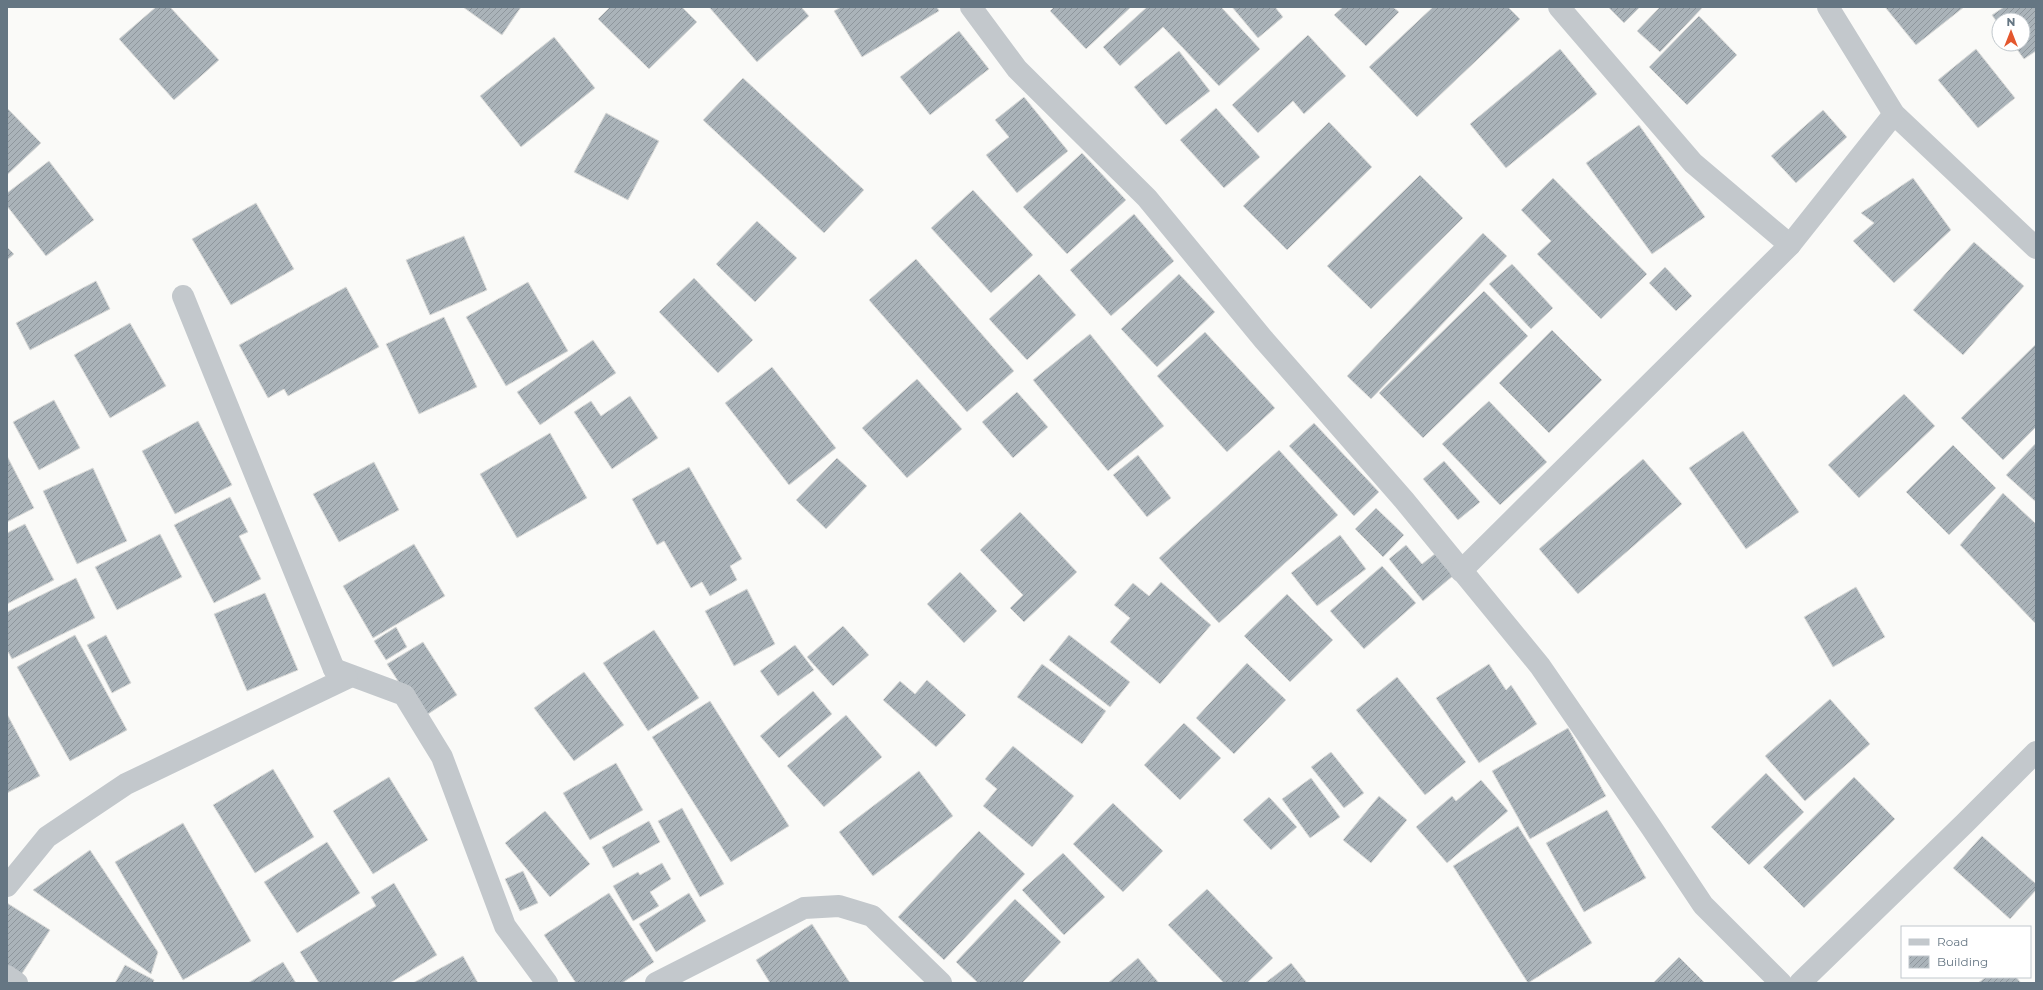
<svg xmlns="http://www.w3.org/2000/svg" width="2043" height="990" viewBox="0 0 2043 990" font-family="Montserrat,sans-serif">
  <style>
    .building { fill: url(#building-hatch); stroke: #dcdcda }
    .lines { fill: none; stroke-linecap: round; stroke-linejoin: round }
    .minor { stroke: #c3c8cc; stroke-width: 22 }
  </style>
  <defs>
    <pattern id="building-hatch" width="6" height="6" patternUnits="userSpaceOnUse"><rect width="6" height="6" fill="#aab3b9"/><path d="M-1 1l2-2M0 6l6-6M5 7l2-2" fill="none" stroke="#8e969c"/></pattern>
  </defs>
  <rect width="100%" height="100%" fill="#fafaf8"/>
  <g class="building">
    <polygon points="156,7 170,7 219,60 174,100 119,39"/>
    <polygon points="463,7 521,7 502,35"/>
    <polygon points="610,7 682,7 697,22 649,69 598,19"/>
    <polygon points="709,7 801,7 809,16 757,62"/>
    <polygon points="841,7 937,7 939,11 862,57 834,11"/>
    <polygon points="1054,7 1131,7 1086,49 1050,11"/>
    <polygon points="1147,7 1221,7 1260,49 1219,86 1163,27 1120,66 1103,47"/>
    <polygon points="1232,7 1275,7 1283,17 1258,38"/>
    <polygon points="1343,7 1393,7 1399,12 1366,46 1334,15"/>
    <polygon points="1433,7 1508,7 1520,19 1417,117 1369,67"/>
    <polygon points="1608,7 1640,7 1624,23"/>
    <polygon points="1660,7 1703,7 1660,52 1637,31"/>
    <polygon points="1885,7 1964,7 1916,45"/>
    <polygon points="2004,7 2036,7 2036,51 2024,59 2013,44 2023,44 2023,20 1999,20 1999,25 1992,15"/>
    <polygon points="1699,16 1737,55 1687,105 1649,67"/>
    <polygon points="959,31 989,69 930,115 900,77"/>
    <polygon points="1308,35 1346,76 1304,114 1293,101 1258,133 1232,105"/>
    <polygon points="554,37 595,88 521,147 480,96"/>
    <polygon points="1560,49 1597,94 1506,168 1470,124"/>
    <polygon points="1976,49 2015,98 1978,128 1938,80"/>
    <polygon points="1179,51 1210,91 1166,125 1134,87"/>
    <polygon points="743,78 864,190 824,233 703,120"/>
    <polygon points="1024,97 1068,151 1017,193 986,155 1009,137 995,120"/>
    <polygon points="7,108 41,143 7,175"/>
    <polygon points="1216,108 1260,157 1224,188 1180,140"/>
    <polygon points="1823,110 1847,137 1796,183 1771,156"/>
    <polygon points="606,113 659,141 628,200 574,172"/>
    <polygon points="1329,122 1372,167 1287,250 1243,206"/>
    <polygon points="1639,125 1705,217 1652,254 1586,163"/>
    <polygon points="1082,153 1126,200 1067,254 1023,207"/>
    <polygon points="49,161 94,220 46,256 7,206 7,193"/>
    <polygon points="1420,175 1463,218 1371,309 1327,266"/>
    <polygon points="1553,178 1647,274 1601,319 1537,254 1551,241 1521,210"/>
    <polygon points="1913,178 1951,230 1894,283 1853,241 1874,223 1861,213"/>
    <polygon points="973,190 1033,255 991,293 931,228"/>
    <polygon points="256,203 294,269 231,305 192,239"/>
    <polygon points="1134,214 1174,261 1111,316 1070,270"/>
    <polygon points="757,221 797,258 755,302 716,264"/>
    <polygon points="1483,233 1507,256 1371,399 1347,376"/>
    <polygon points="464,236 487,290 430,315 406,260"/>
    <polygon points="1974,242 2024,286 1963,355 1913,310"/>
    <polygon points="7,247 14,254 7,260"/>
    <polygon points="916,259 1014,371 967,412 869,300"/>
    <polygon points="1512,264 1553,308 1531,329 1489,284"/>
    <polygon points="1665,267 1692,296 1676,311 1649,283"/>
    <polygon points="1039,274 1076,315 1027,360 989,319"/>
    <polygon points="1179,274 1215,312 1157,367 1121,329"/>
    <polygon points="694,278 753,340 718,373 659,312"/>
    <polygon points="96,281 110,309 30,350 16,323"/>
    <polygon points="528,282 568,351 506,386 466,317"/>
    <polygon points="346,287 379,347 288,396 284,389 268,398 239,345"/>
    <polygon points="1484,291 1528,336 1423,438 1379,393"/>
    <polygon points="444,317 477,387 419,414 386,344"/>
    <polygon points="130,323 166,386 110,418 74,355"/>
    <polygon points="1552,330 1602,380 1549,433 1499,383"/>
    <polygon points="1205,332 1275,408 1227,452 1157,376"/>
    <polygon points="1090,334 1164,426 1108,471 1033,380"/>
    <polygon points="593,340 616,373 540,425 517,392"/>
    <polygon points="2036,344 2036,427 2003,460 1961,418"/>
    <polygon points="772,367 836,448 789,485 725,403"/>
    <polygon points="917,379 962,429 907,478 862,428"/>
    <polygon points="1017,392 1048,427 1013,458 982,422"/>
    <polygon points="1904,394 1935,426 1859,498 1828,465"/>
    <polygon points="630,396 658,438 612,469 574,412 591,401 601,416"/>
    <polygon points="54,400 80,448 39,470 13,422"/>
    <polygon points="1489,401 1547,462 1500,505 1442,444"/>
    <polygon points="198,421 232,485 175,514 142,451"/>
    <polygon points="1314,423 1379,492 1354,516 1289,446"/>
    <polygon points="1743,431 1799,512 1746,549 1689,468"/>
    <polygon points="550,433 587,498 517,538 480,474"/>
    <polygon points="2036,443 2036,502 2006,475"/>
    <polygon points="1953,445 1996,488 1949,535 1906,492"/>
    <polygon points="1279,450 1338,515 1219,623 1159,558"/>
    <polygon points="1138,455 1171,498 1147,517 1113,475"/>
    <polygon points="7,456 34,508 7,522"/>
    <polygon points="837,458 867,486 826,529 796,500"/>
    <polygon points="1643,459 1682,504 1578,594 1539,549"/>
    <polygon points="1444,461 1480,502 1458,520 1423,479"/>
    <polygon points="374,462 399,510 339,542 313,494"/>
    <polygon points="689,467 742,559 730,566 737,580 710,596 702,582 691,588 664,541 657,545 632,499"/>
    <polygon points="93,468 127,541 77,564 43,491"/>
    <polygon points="2003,493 2036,524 2036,624 1960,545"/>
    <polygon points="230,497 248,532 239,536 261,579 214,603 174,525"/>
    <polygon points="1376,508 1404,535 1383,557 1355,529"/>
    <polygon points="1020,512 1077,572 1024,622 1010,608 1023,595 980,550"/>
    <polygon points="25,524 54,580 7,604 7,533"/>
    <polygon points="160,534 182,577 117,610 95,567"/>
    <polygon points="1340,535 1366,569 1317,606 1291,573"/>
    <polygon points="414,544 445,596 373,638 343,586"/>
    <polygon points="1406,545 1422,564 1436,553 1454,575 1423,601 1389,559"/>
    <polygon points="1382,566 1416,603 1364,649 1330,611"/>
    <polygon points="960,572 997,611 964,643 927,604"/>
    <polygon points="76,578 95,618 12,659 7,650 7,612"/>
    <polygon points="1161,582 1211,625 1160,684 1110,642 1130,618 1114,605 1133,583 1149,596"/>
    <polygon points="1856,587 1885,637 1833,667 1804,617"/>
    <polygon points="747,589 775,644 734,666 705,611"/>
    <polygon points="265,593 298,670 247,691 214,614"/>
    <polygon points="1287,594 1333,640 1290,682 1244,636"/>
    <polygon points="843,626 869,655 833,686 807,657"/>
    <polygon points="396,627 407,647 386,660 374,641"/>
    <polygon points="654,630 699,698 648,731 603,663"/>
    <polygon points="75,635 127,730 70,761 17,667"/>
    <polygon points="106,635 131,683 112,693 87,645"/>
    <polygon points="1069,635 1130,682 1110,707 1049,660"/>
    <polygon points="423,642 457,695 422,718 387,664"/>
    <polygon points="795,645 814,670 778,696 760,671"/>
    <polygon points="1247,663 1286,700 1234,754 1196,718"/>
    <polygon points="1042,664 1106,711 1082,744 1017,697"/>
    <polygon points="1489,664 1506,690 1511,685 1537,724 1479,763 1436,698"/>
    <polygon points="584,672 624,725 574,761 534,708"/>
    <polygon points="1397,677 1466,762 1425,795 1356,710"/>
    <polygon points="927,680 966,715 936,747 883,700 900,681 915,694"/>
    <polygon points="813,691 832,714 779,758 760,736"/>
    <polygon points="1830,699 1870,744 1805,801 1765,756"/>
    <polygon points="710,701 789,826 731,862 652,737"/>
    <polygon points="7,714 40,776 7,793"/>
    <polygon points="846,715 882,757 824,807 787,766"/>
    <polygon points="1184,723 1221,758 1180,800 1144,765"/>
    <polygon points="1568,728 1606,796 1530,839 1492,771"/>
    <polygon points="1013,746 1074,796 1032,847 983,806 997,789 985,779"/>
    <polygon points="1331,752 1364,793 1344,808 1311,767"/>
    <polygon points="616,763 643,810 590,840 563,793"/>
    <polygon points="273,769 314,837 255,873 213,805"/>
    <polygon points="919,771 953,816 873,876 839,832"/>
    <polygon points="1766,773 1804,812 1749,865 1711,827"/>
    <polygon points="389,777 428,840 373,874 333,811"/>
    <polygon points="1854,777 1895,819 1804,908 1763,867"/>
    <polygon points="1311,778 1340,817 1310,838 1282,799"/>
    <polygon points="1481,780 1508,811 1447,863 1416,827 1452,796 1456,801"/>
    <polygon points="1379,796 1407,820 1371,863 1343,840"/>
    <polygon points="1269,797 1297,827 1271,850 1243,820"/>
    <polygon points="1113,803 1163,851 1123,892 1073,844"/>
    <polygon points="682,808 724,884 700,897 658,821"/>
    <polygon points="1607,810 1646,878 1584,912 1546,843"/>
    <polygon points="545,811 590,864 550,897 505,843"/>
    <polygon points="649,821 660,842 613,868 602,847"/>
    <polygon points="183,823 251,941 183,980 115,862"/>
    <polygon points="1518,826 1592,943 1528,983 1453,866"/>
    <polygon points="979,831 1025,874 944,960 898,917"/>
    <polygon points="1982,836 2036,884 2036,890 2010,919 1953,868"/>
    <polygon points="327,842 360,893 297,933 264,882"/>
    <polygon points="90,850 158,952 151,974 33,890"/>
    <polygon points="1063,853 1105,897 1064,935 1022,890"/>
    <polygon points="662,863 671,879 650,892 659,906 633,921 613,886 638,872 640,875"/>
    <polygon points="523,871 538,903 520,911 505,879"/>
    <polygon points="394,883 437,955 390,983 319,983 300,952 376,906 371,897"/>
    <polygon points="1207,889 1273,958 1247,983 1224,983 1168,925"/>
    <polygon points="609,893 654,962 622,983 576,983 544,935"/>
    <polygon points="689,893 706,921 656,952 639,924"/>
    <polygon points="1015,899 1061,942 1022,983 978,983 956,962"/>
    <polygon points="7,903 50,930 21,975 7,966"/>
    <polygon points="812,924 850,983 770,983 756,960"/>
    <polygon points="463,956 478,983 413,983"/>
    <polygon points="1679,957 1705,983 1653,983"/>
    <polygon points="1138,958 1159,983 1108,983"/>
    <polygon points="283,962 296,983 248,983"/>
    <polygon points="1291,963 1307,983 1265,983"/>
    <polygon points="125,965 154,980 153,983 115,983"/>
    <polygon points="1986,977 2016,977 2021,983 1978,983"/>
  </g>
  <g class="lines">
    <g class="minor">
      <polyline points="971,7 1017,69 1147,198 1264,340 1404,500 1540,666 1651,827 1703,905 1781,983"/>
      <polyline points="1559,7 1693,163 1790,245"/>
      <polyline points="1828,7 1894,114 2036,248"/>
      <polyline points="1461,571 1790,245 1894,114"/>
      <polyline points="334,669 404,695 442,757 505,926 547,983"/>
      <polyline points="7,886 47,837 126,784 347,678 334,669 183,296"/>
      <polyline points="7,976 17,983"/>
      <polyline points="656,983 804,908 839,906 872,916 941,983"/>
      <polyline points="1800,983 1964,824 2036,752"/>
    </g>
  </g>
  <rect width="2043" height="990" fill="none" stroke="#657683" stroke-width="16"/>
  <rect x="1901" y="926" width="130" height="52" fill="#ffffff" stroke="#c1c8cd"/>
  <rect x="1909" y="939" width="20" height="6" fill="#c3c8cc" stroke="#c1c8cd"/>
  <text x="1937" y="946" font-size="12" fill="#657683">Road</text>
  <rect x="1909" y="956" width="20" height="12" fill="url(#building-hatch)" stroke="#c1c8cd"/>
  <text x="1937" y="966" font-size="12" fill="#657683">Building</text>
  <g transform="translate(2011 32)"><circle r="19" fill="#ffffff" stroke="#c1c8cd"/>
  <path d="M0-3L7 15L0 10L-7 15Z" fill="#e4572e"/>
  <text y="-6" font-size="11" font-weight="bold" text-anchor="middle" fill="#657683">N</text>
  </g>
</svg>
